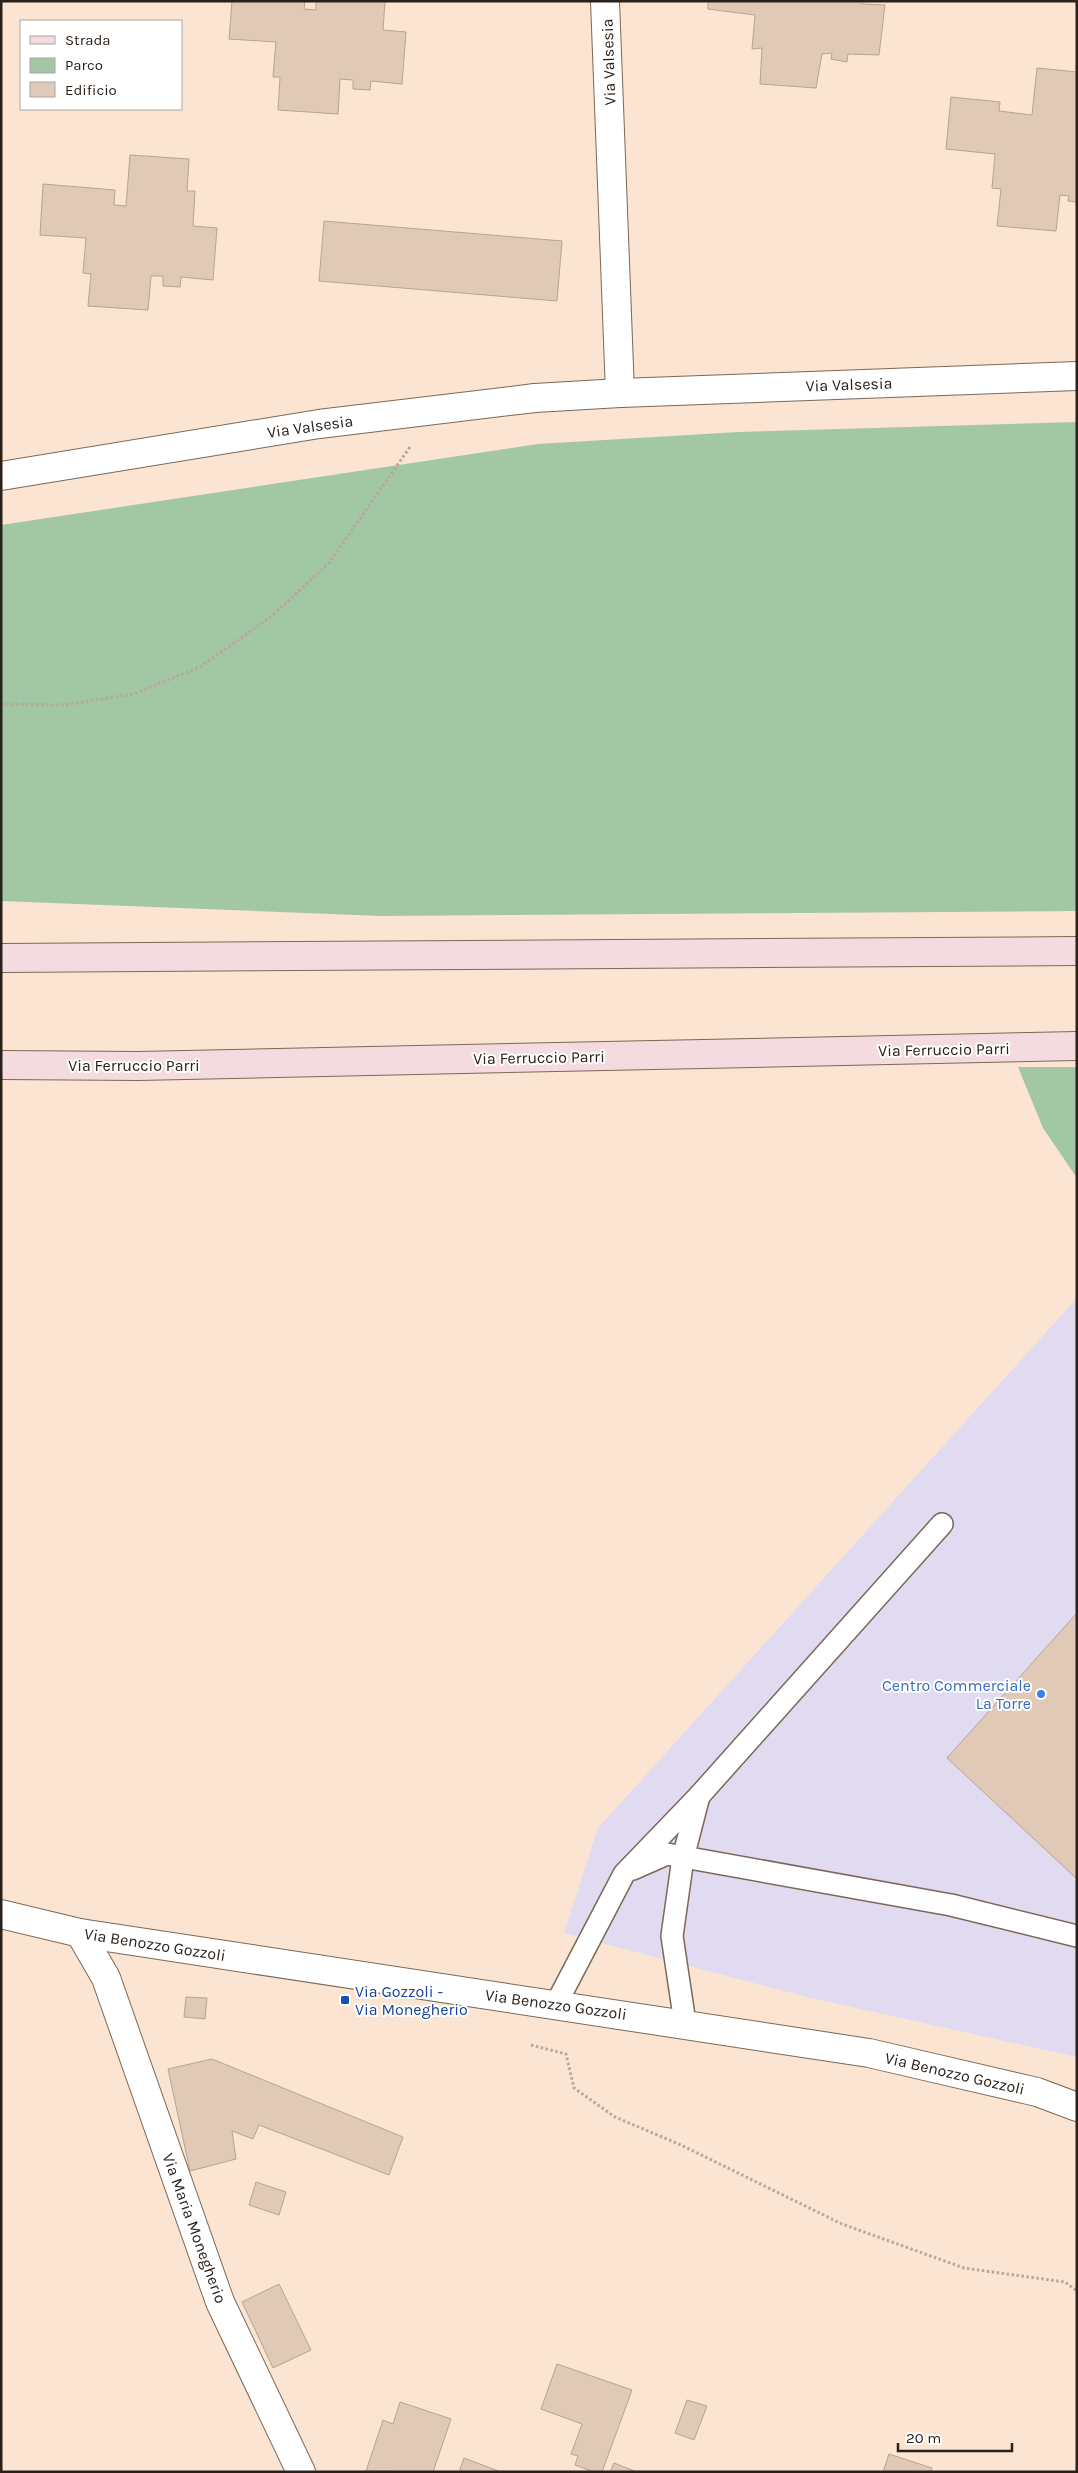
<svg xmlns="http://www.w3.org/2000/svg" width="1078" height="2473" viewBox="0 0 1078 2473" font-family="Karla,sans-serif">
  <style>
    .commercial { fill: #e1dbf1 }
    .green { fill: #a2c7a5 }
    .building { fill: #e0cab7; stroke: #b8a390 }
    .lines { fill: none; stroke-linecap: round; stroke-linejoin: round }
    .service-casing { stroke: #7c6857; stroke-width: 24 }
    .minor-casing { stroke: #7c6857; stroke-width: 30 }
    .tertiary-casing { stroke: #7c6857; stroke-width: 30 }
    .secondary-casing { stroke: #7c6857; stroke-width: 30 }
    .path { stroke: #b9a797; stroke-width: 3; stroke-dasharray: 2.5 2.5; stroke-linecap: butt }
    .service { stroke: #fff; stroke-width: 21 }
    .minor { stroke: #fff; stroke-width: 28 }
    .tertiary { stroke: #fff; stroke-width: 28 }
    .secondary { stroke: #f3dbe0; stroke-width: 28 }
    .shop-dot { fill: #3f7fe0; stroke: #fff; stroke-width: 2 }
    .transit-dot { fill: #1a4fb4; stroke: #fff; stroke-width: 2 }
    .labels { text-anchor: middle; stroke-width: 4; stroke-linejoin: round; paint-order: stroke }
    .street-label { font-size: 16px; fill: #2a211a; stroke: #fff }
    .shop-label { font-size: 16px; fill: #366cbe; stroke: #fff; text-anchor: end }
    .transit-label { font-size: 16px; fill: #164399; stroke: #fff; text-anchor: start }
  </style>
  <rect width="100%" height="100%" fill="#fbe4d1"/>
  <polygon class="commercial" points="1077,1298 1077,2057 807,1997 564,1933 598,1828"/>
  <g class="green">
    <polygon points="1077,422 1077,911 382,916 1,901 1,525 538,444 738,432"/>
    <polygon points="1018,1067 1077,1067 1077,1178 1043,1128"/>
  </g>
  <g class="building">
    <polygon points="232,1 305,1 304,9 316,10 316,1 385,1 383,30 406,32 402,84 371,81 370,90 353,89 353,80 340,79 338,114 278,110 280,77 273,77 276,42 229,39"/>
    <polygon points="708,1 862,1 862,4 885,5 879,55 848,54 847,62 831,59 832,53 822,54 816,88 760,84 762,48 752,49 755,15 708,9"/>
    <polygon points="1037,68 1077,72 1077,202 1068,201 1069,196 1060,195 1056,231 997,226 1001,189 992,188 995,154 946,149 951,97 1000,102 999,111 1032,115"/>
    <polygon points="130,155 189,159 187,191 195,191 193,226 217,228 213,280 181,277 180,287 163,286 163,276 151,276 148,310 88,306 91,274 83,273 86,238 40,235 43,184 115,190 114,205 126,206"/>
    <polygon points="324,221 562,241 557,301 319,281"/>
    <polygon points="1077,1613 1077,1879 947,1758"/>
    <polygon points="186,1997 207,1998 205,2019 184,2017"/>
    <polygon points="212,2059 403,2137 389,2175 259,2125 253,2139 232,2131 236,2159 190,2171 168,2069"/>
    <polygon points="256,2182 286,2192 279,2215 249,2205"/>
    <polygon points="279,2284 311,2350 273,2368 242,2302"/>
    <polygon points="557,2364 632,2390 602,2472 594,2472 575,2465 578,2456 571,2454 582,2424 541,2409"/>
    <polygon points="687,2400 707,2406 694,2440 675,2433"/>
    <polygon points="400,2402 451,2419 433,2472 366,2471 383,2420 393,2424"/>
    <polygon points="889,2454 932,2468 931,2472 883,2472"/>
    <polygon points="464,2458 501,2472 459,2472"/>
    <polygon points="614,2463 637,2472 610,2472"/>
  </g>
  <g class="lines">
    <defs>
      <g id="service">
        <polyline points="633,1869 667,1854 951,1905 1077,1936"/>
        <polyline points="556,2004 624,1874 699,1796 942,1524"/>
        <polyline points="685,2023 672,1936 683,1858 699,1796"/>
      </g>
      <g id="minor">
        <polyline points="605,1 620,393"/>
        <polyline points="1,476 319,424 535,398 620,393 1077,376"/>
        <polyline points="80,1933 106,1978 220,2302 301,2472"/>
      </g>
      <polyline id="tertiary" points="1,1914 80,1933 869,2053 1037,2092 1077,2107"/>
      <g id="secondary">
        <polyline points="1,958 1077,951"/>
        <polyline points="1,1065 138,1066 1077,1046"/>
      </g>
    </defs>
    <use href="#service" class="service-casing"/>
    <use href="#minor" class="minor-casing"/>
    <use href="#tertiary" class="tertiary-casing"/>
    <use href="#secondary" class="secondary-casing"/>
    <g class="path">
      <polyline points="1,704 64,705 133,694 200,667 272,616 329,563 410,447"/>
      <polyline points="531,2045 566,2054 574,2088 615,2117 681,2145 842,2224 964,2268 1065,2282 1077,2291"/>
    </g>
    <use href="#service" class="service"/>
    <use href="#minor" class="minor"/>
    <use href="#tertiary" class="tertiary"/>
    <use href="#secondary" class="secondary"/>
  </g>
  <circle class="shop-dot" cx="1041" cy="1694" r="5"/>
  <rect class="transit-dot" x="340" y="1995" width="10" height="10" rx="2.5"/>
  <g class="labels">
    <g class="street-label">
      <text transform="translate(608 62) rotate(-92)" y="6">Via Valsesia</text>
      <text transform="translate(849 384) rotate(-2)" y="6">Via Valsesia</text>
      <text transform="translate(310 426) rotate(-8)" y="6">Via Valsesia</text>
      <text transform="translate(944 1049) rotate(-1)" y="6">Via Ferruccio Parri</text>
      <text transform="translate(539 1057) rotate(-1)" y="6">Via Ferruccio Parri</text>
      <text x="134" y="1071">Via Ferruccio Parri</text>
      <text transform="translate(155 1944) rotate(9)" y="6">Via Benozzo Gozzoli</text>
      <text transform="translate(556 2004) rotate(8)" y="6">Via Benozzo Gozzoli</text>
      <text transform="translate(955 2073) rotate(13)" y="6">Via Benozzo Gozzoli</text>
      <text transform="translate(195 2228) rotate(70)" y="6">Via Maria Monegherio</text>
    </g>
    <g class="shop-label">
      <text x="1031" y="1691">Centro Commerciale<tspan x="1031" dy="18">La Torre</tspan></text>
    </g>
    <g class="transit-label">
      <text x="355" y="1997">Via Gozzoli -<tspan x="355" dy="18">Via Monegherio</tspan></text>
    </g>
  </g>
  <rect width="1078" height="2473" fill="none" stroke="#2a211a" stroke-width="5"/>
  <rect x="20" y="20" width="162" height="90" fill="#ffffff" stroke="#aaa6a3"/>
  <rect x="30" y="36" width="25" height="8" fill="#f3dbe0" stroke="#aaa6a3"/>
  <text x="65" y="45" font-size="15" fill="#2a211a">Strada</text>
  <rect x="30" y="58" width="25" height="15" fill="#a2c7a5" stroke="#aaa6a3"/>
  <text x="65" y="70" font-size="15" fill="#2a211a">Parco</text>
  <rect x="30" y="82" width="25" height="15" fill="#e0cab7" stroke="#aaa6a3"/>
  <text x="65" y="95" font-size="15" fill="#2a211a">Edificio</text>
  <path d="M898 2443v8h114v-8" fill="none" stroke="#2a211a" stroke-width="2.5"/>
  <text x="906" y="2443" font-size="15" fill="#2a211a" stroke="#ffffff" stroke-width="4" paint-order="stroke">20 m</text>
</svg>
